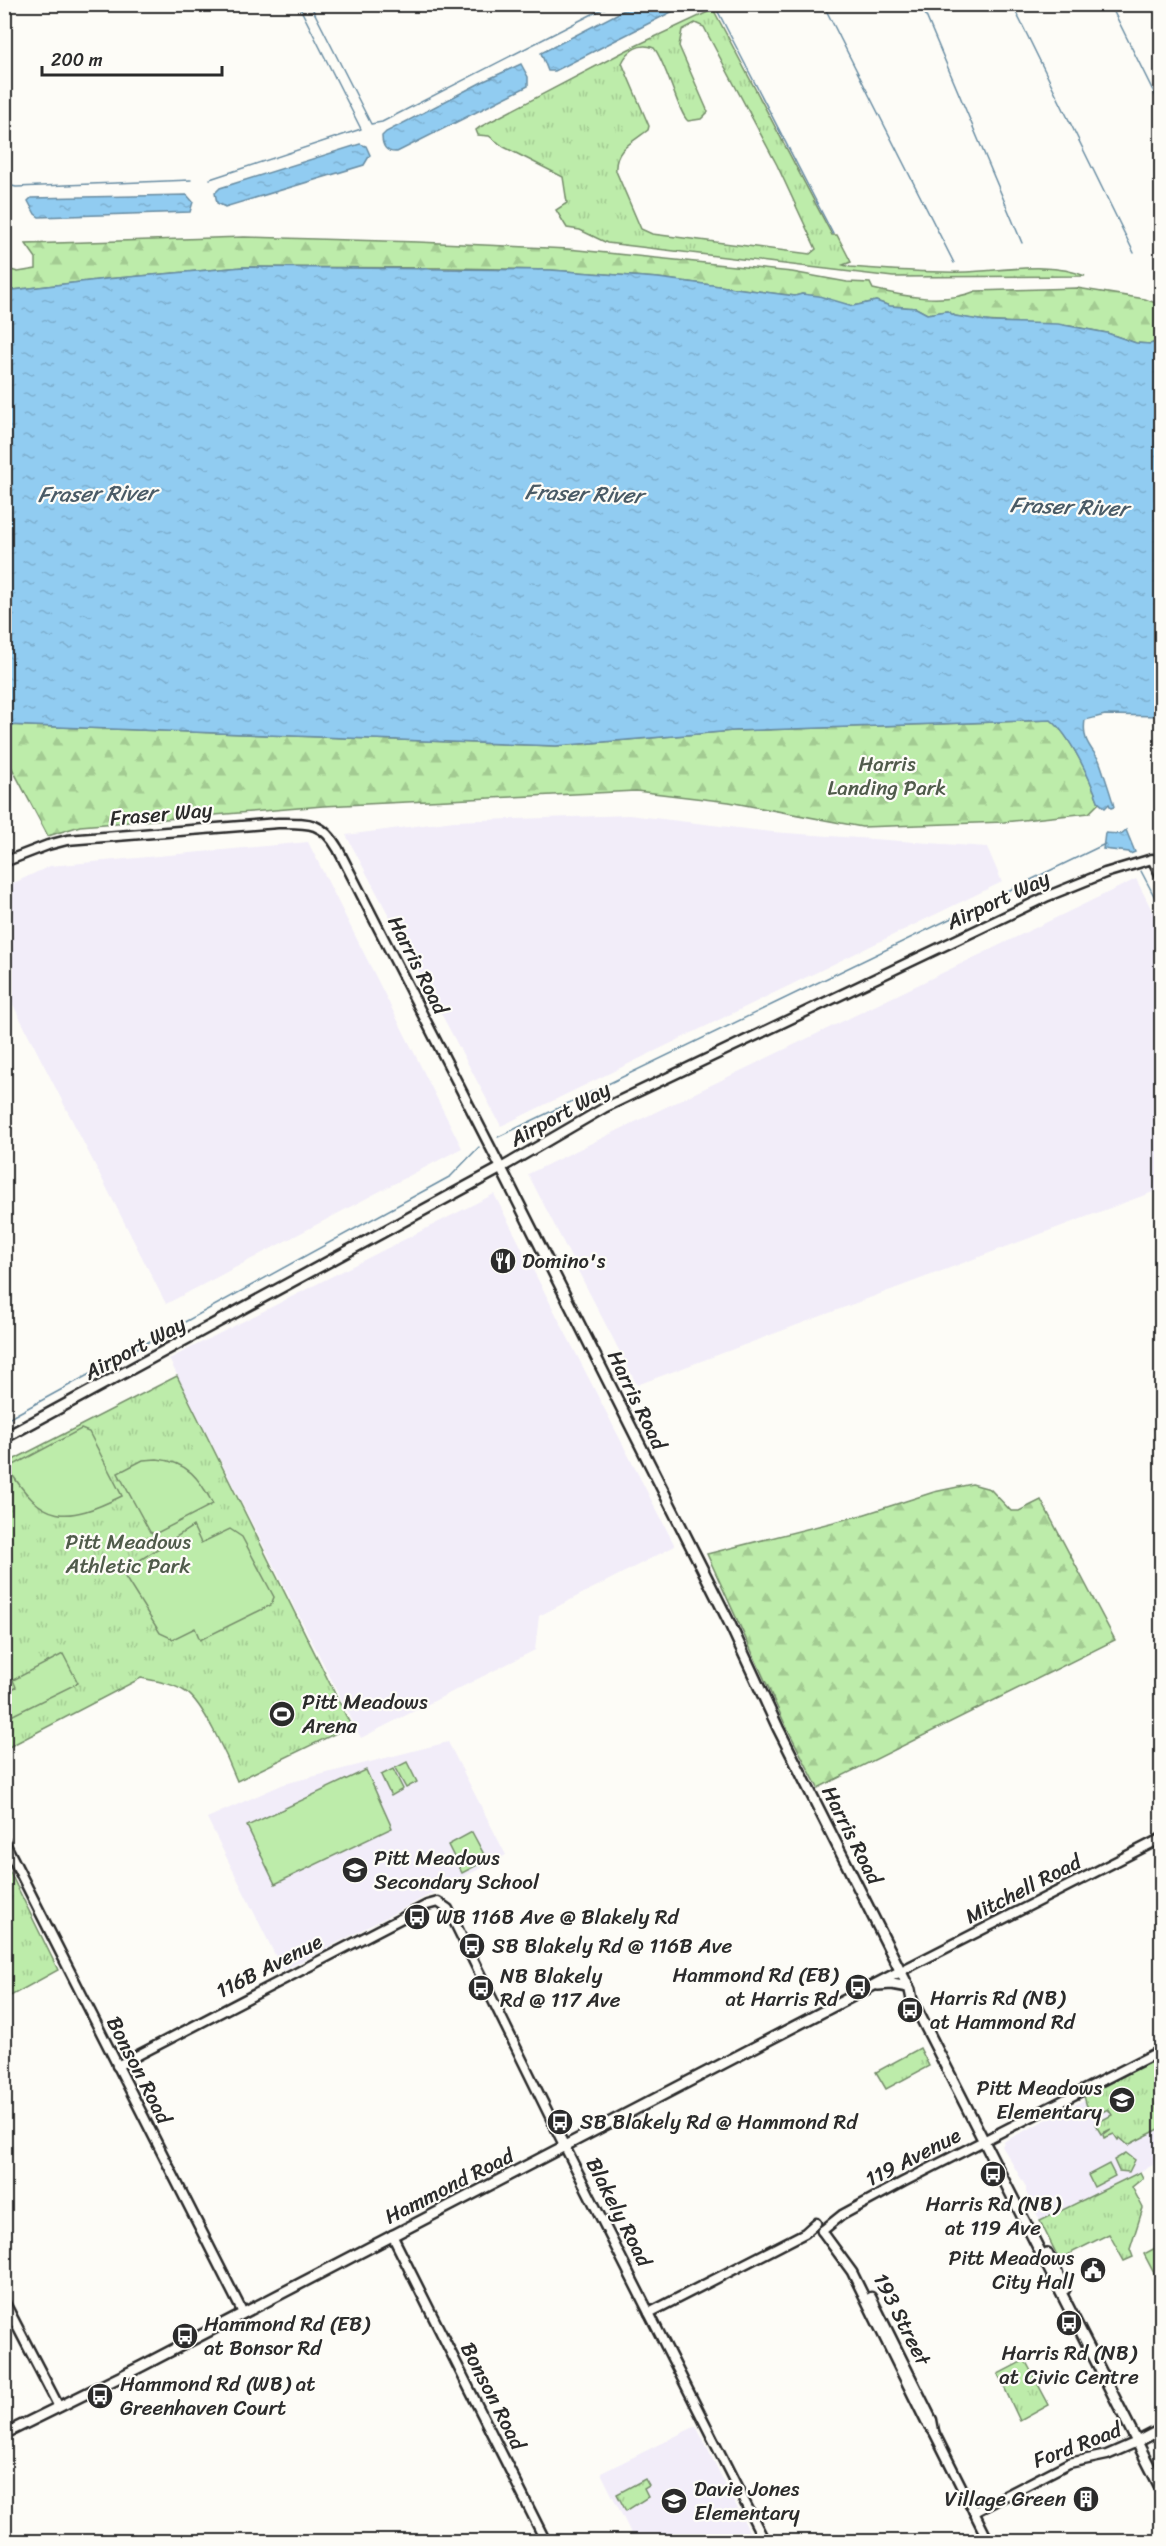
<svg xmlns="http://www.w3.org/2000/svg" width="1166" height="2546" viewBox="0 0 1166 2546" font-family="Sriracha,sans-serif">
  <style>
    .built { fill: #f2edf9 }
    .grass { fill: url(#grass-tufts); stroke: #748c6a; stroke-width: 1.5; fill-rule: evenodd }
    .forest { fill: url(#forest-firs); stroke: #748c6a; stroke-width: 1.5 }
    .pitch { fill: #bdecaa; stroke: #748c6a; stroke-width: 1.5 }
    .water { fill: url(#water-ripples); stroke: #688ca2; stroke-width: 1.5 }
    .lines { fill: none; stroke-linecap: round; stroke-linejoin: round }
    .stream { stroke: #688ca2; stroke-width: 1.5 }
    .tertiary-casing { stroke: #2b2b2b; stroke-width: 13 }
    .secondary-casing { stroke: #2b2b2b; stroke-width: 14 }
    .tertiary { stroke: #fdfcf7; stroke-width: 8 }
    .secondary { stroke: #fdfcf7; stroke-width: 9 }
    .labels { text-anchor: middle; stroke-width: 4.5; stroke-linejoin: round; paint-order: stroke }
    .park-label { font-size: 21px; fill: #505b4b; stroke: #fdfcf7 }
    .street-label { font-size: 21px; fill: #2b2b2b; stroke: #fdfcf7 }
    .poi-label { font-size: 21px; fill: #2b2b2b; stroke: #fdfcf7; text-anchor: start }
    .water-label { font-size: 22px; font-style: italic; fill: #4a5b66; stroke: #fdfcf7 }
  </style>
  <defs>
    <pattern id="grass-tufts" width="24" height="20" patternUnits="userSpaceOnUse" patternTransform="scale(1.5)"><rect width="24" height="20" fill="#bdecaa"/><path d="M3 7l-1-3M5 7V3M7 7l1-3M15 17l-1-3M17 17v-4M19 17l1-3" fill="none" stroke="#a3cb92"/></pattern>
    <pattern id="forest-firs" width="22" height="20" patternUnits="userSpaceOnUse" patternTransform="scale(1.5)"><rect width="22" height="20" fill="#bdecaa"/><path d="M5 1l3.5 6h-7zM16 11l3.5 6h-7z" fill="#a3cb92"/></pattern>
    <pattern id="water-ripples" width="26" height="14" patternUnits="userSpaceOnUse" patternTransform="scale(1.5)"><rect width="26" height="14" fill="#91ccf1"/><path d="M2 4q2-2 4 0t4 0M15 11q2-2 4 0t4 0" fill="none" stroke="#7dafcf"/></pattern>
  </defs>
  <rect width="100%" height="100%" fill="#fdfcf7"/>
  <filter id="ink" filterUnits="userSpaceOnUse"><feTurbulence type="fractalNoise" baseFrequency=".0167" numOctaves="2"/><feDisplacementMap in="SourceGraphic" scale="12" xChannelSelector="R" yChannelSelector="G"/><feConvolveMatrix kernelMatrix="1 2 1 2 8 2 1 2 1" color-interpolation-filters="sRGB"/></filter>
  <g filter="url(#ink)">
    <g class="built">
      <polygon points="629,815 772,832 987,847 1002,882 501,1126 346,835 454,821"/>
      <polygon points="308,842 462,1148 166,1304 5,989 5,887 50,866"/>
      <polygon points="1136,879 1161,928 1161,1189 637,1385 528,1174"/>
      <polygon points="494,1194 675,1546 539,1616 535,1650 361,1738 169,1359"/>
      <polygon points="448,1742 506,1855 283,1971 207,1818 284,1784"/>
      <polygon points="1161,2060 1161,2161 1040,2221 1026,2192 1026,2187 1002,2146 1005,2141"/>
      <polygon points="696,2426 754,2541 635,2541 601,2473"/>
    </g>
    <g class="grass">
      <path d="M711,5L832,235H837L851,262L843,265L850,267C888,270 927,273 966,272C1002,271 1051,261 1085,276L893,277L607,243L580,230L567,228L556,210L567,203L563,177L504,147L489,136L478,135L476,130L480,127L629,49L708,12ZM695,23L704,27L708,35L777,165L816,249L810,254L652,234L641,229L616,171C614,149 633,142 648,130L649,126L622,63C628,50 640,42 654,48C666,62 679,115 688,121L701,119L708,112L679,46L682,30Z"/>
      <path d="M177,1376L351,1726L237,1781C229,1761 203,1702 186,1692C172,1683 156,1681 141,1678L5,1749V1464Z"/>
      <polygon points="5,1862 58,1970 5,1999 4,1999"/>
      <polygon points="920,2048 929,2066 886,2089 876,2072"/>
      <polygon points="1161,2057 1161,2128 1128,2145 1120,2138 1118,2140 1114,2134 1104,2138 1103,2135 1111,2129 1101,2134 1095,2124 1112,2115 1108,2109 1096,2115 1092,2112 1089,2114 1084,2096"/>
      <polygon points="1126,2153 1135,2160 1129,2172 1119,2171 1114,2160"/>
      <polygon points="1140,2172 1143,2178 1132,2187 1143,2208 1130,2249 1133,2257 1124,2261 1109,2234 1059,2259 1040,2221"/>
      <polygon points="1025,2360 1049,2405 1020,2421 998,2374"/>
      <polygon points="645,2479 649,2486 644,2489 648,2497 626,2511 617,2494"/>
    </g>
    <g class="forest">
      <path d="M244,237L418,242L568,249L792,272L847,282L870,283L873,289C906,297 945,304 976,291L1077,288L1145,299L1161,305V340L1150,344L1136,343L1107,333L1070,326L983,321L955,316L947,311L927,314L916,308L890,306L876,301L853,306L802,294L795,296L658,278L551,270L451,268L243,267L106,279L5,291L4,268L18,272L36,269V258L26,244Z"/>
      <path d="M1051,720C1071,736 1090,779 1099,803L1089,813L1004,822L862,827L729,802L636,791L323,806L80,826L48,836L5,755V725L556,746L733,731Z"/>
      <polygon points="972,1484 990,1489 1011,1511 1019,1511 1041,1500 1115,1640 818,1788 784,1722 707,1554 862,1515 934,1492"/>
    </g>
    <g class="pitch">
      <path d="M81,1429L89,1432L122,1496C65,1524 43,1524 8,1468Z"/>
      <path d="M157,1459C188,1462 199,1478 213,1504L155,1534L150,1532L118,1473L143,1460Z"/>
      <polygon points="193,1526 201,1543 230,1529 242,1537 274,1597 271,1605 200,1640 195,1628 173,1639 160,1633 125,1577 126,1569"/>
      <polygon points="63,1654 78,1683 5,1719 5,1692 16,1687 13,1680"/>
      <polygon points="407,1762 417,1782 406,1788 395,1768"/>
      <polygon points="393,1769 403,1789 391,1796 381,1775"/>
      <polygon points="366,1770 392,1828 275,1884 247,1826"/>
      <polygon points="472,1832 487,1860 462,1873 448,1845"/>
      <polygon points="1109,2164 1115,2176 1094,2187 1088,2175"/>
      <polygon points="1161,2245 1161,2275 1156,2277 1144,2254"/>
    </g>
    <g class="water">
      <polygon points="634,5 685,5 555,71 548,71 541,53"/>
      <path d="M521,64L528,77V86L397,152C386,153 382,146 382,136L386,132L484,81Z"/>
      <polygon points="360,144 366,146 370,155 364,165 225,207 217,203 215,193 220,188"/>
      <polygon points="187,195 193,202 190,212 39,217 35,214 28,201 31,198"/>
      <path d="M243,267L551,270L658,278L795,296L802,294L819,296L853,306L876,301L890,306L916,308L927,314L947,311L955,316L992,322L1058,324L1107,333L1136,343L1150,344L1161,341V716L1105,715L1085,720C1082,739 1089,745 1099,760C1101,765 1113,801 1114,807L1111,808L1109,804L1105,808L1099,803C1090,779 1071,736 1051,720L733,731L556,746L5,725V291L106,279Z"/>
      <polygon points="1126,830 1135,852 1130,854 1129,852 1103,849 1105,833 1121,834"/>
    </g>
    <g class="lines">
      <g class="stream">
        <polyline points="310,4 371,124 382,122 612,4"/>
        <polyline points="714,4 833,234"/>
        <polyline points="823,4 954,263"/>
        <polyline points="921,4 1022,243"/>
        <polyline points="1012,4 1134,253"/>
        <polyline points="1110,4 1162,109"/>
        <polyline points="210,179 361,129 298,4"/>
        <polyline points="4,181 8,185 16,187 191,180"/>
        <polyline points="1141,871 1162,911"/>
        <polyline points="498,1137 1105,844"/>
        <polyline points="4,1421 451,1176 479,1147"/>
      </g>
      <defs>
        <g id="tertiary">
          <path d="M4,862L48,845L67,840L278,823C308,823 322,821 338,849L501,1168L604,1108L1048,896L1105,873L1152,859L1162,878"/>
          <polyline points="4,1841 243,2313"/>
          <polyline points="901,1971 1162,1838"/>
          <polyline points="117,2066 427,1905 438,1902 448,1909 561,2139 765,2542"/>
          <polyline points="822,2231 842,2215 903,2182 1162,2050"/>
          <polyline points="822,2231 852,2272 926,2422 934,2432 986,2536 991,2542"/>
          <polyline points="392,2235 546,2542"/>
          <polyline points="871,2297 932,2420 934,2431"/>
          <polyline points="4,2301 59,2407"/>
          <polyline points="649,2313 805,2233 816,2223"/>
          <polyline points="974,2512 1069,2463 1107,2455 1137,2442"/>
        </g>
        <g id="secondary">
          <polyline points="4,1438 501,1168 729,1622 778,1728 910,1990 912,2000 1162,2491"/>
          <polyline points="878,1985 892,1984 908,1987"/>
          <polyline points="1047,2253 1065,2289"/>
          <polyline points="4,2434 140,2367 901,1971"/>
          <polyline points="1137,2442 1162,2429"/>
        </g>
      </defs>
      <use href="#tertiary" class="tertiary-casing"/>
      <use href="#secondary" class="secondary-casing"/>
      <use href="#tertiary" class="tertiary"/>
      <use href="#secondary" class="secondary"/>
    </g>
  </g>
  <defs>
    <symbol id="restaurant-disc" viewBox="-11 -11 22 22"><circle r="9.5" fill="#2b2b2b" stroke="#fdfcf7"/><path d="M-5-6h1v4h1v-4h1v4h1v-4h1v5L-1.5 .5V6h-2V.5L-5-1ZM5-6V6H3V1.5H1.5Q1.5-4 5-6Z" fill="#fff"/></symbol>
    <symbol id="stadium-disc" viewBox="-11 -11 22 22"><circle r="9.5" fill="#2b2b2b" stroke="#fdfcf7"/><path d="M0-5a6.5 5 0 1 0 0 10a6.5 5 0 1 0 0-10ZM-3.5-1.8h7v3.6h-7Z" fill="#fff"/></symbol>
    <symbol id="school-disc" viewBox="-11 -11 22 22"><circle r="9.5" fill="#2b2b2b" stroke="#fdfcf7"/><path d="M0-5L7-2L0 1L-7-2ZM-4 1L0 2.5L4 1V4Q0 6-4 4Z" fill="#fff"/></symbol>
    <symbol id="bus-disc" viewBox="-11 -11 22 22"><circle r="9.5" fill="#2b2b2b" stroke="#fdfcf7"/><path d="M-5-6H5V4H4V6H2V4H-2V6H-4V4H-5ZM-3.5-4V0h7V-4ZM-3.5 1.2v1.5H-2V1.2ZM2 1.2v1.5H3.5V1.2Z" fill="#fff"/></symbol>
    <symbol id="civic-disc" viewBox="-11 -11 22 22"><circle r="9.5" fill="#2b2b2b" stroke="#fdfcf7"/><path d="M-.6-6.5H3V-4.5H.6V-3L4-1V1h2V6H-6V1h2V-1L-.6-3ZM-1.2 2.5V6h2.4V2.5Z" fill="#fff"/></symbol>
    <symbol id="building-disc" viewBox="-11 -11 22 22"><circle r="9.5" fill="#2b2b2b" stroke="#fdfcf7"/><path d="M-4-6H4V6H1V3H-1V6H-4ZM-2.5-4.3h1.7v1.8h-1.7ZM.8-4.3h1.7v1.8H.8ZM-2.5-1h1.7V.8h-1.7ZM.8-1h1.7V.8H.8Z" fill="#fff"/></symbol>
  </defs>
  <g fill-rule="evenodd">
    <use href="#restaurant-disc" x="488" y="1246" width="30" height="30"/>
    <use href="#stadium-disc" x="267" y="1699" width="30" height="30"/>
    <use href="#school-disc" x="340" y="1855" width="30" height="30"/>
    <use href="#bus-disc" x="402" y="1902" width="30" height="30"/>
    <use href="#bus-disc" x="457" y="1931" width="30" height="30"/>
    <use href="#bus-disc" x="843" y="1972" width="30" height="30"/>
    <use href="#bus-disc" x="466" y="1973" width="30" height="30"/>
    <use href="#bus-disc" x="895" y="1995" width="30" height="30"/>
    <use href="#school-disc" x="1107" y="2085" width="30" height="30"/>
    <use href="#bus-disc" x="545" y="2107" width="30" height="30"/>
    <use href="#bus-disc" x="978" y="2159" width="30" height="30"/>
    <use href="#civic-disc" x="1078" y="2255" width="30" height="30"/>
    <use href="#bus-disc" x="1054" y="2308" width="30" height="30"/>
    <use href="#bus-disc" x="170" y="2321" width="30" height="30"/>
    <use href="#bus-disc" x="85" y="2381" width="30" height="30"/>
    <use href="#building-disc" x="1071" y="2484" width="30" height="30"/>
    <use href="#school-disc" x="659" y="2486" width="30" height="30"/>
  </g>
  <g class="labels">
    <g class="park-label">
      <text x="887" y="771">Harris<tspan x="887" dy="24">Landing Park</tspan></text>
      <text x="128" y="1549">Pitt Meadows<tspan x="128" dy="24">Athletic Park</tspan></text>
    </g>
    <g class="street-label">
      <text transform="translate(161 814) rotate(-5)" y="7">Fraser Way</text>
      <text transform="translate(998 900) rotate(-25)" y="7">Airport Way</text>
      <text transform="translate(418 965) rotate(63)" y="7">Harris Road</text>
      <text transform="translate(560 1114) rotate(-29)" y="7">Airport Way</text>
      <text transform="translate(135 1348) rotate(-28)" y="7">Airport Way</text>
      <text transform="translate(637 1400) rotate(64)" y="7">Harris Road</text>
      <text transform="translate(852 1835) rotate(63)" y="7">Harris Road</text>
      <text transform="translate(1023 1889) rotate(-27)" y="7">Mitchell Road</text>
      <text transform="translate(269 1966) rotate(-27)" y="7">116B Avenue</text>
      <text transform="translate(139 2070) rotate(63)" y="7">Bonson Road</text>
      <text transform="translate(913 2157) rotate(-27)" y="7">119 Avenue</text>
      <text transform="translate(449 2186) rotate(-27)" y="7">Hammond Road</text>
      <text transform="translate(619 2212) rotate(63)" y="7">Blakely Road</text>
      <text transform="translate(902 2319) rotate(63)" y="7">193 Street</text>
      <text transform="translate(493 2396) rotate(63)" y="7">Bonson Road</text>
      <text transform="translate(1077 2445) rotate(-21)" y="7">Ford Road</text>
    </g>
    <g class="poi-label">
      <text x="522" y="1268">Domino's</text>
      <text x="302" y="1709">Pitt Meadows<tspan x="302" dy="24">Arena</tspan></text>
      <text x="374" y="1865">Pitt Meadows<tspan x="374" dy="24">Secondary School</tspan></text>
      <text x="436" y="1924">WB 116B Ave @ Blakely Rd</text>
      <text x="492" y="1953">SB Blakely Rd @ 116B Ave</text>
      <text x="838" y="1982" text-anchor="end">Hammond Rd (EB)<tspan x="838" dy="24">at Harris Rd</tspan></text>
      <text x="500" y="1983">NB Blakely<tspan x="500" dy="24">Rd @ 117 Ave</tspan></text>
      <text x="930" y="2005">Harris Rd (NB)<tspan x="930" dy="24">at Hammond Rd</tspan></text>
      <text x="1102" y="2095" text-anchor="end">Pitt Meadows<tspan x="1102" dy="24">Elementary</tspan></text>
      <text x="580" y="2129">SB Blakely Rd @ Hammond Rd</text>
      <text x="993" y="2211" text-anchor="middle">Harris Rd (NB)<tspan x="993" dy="24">at 119 Ave</tspan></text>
      <text x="1074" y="2265" text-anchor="end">Pitt Meadows<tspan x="1074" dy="24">City Hall</tspan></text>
      <text x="204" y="2331">Hammond Rd (EB)<tspan x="204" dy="24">at Bonsor Rd</tspan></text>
      <text x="1069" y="2360" text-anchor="middle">Harris Rd (NB)<tspan x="1069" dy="24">at Civic Centre</tspan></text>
      <text x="120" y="2391">Hammond Rd (WB) at<tspan x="120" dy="24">Greenhaven Court</tspan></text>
      <text x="694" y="2496">Davie Jones<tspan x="694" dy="24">Elementary</tspan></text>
      <text x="1066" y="2506" text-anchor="end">Village Green</text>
    </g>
    <g class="water-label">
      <text transform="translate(97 493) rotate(-1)" y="8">Fraser River</text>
      <text transform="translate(584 493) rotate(2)" y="8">Fraser River</text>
      <text transform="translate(1069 506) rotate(2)" y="8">Fraser River</text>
    </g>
  </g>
  <rect width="1166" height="2546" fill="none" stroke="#fdfcf7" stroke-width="24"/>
  <rect x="12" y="12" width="1142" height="2522" fill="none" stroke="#2b2b2b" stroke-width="2" filter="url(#ink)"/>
  <path d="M42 66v9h180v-9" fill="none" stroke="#2b2b2b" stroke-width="3"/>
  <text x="51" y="66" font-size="18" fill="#2b2b2b" stroke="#fdfcf7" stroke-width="4.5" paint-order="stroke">200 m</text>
</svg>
